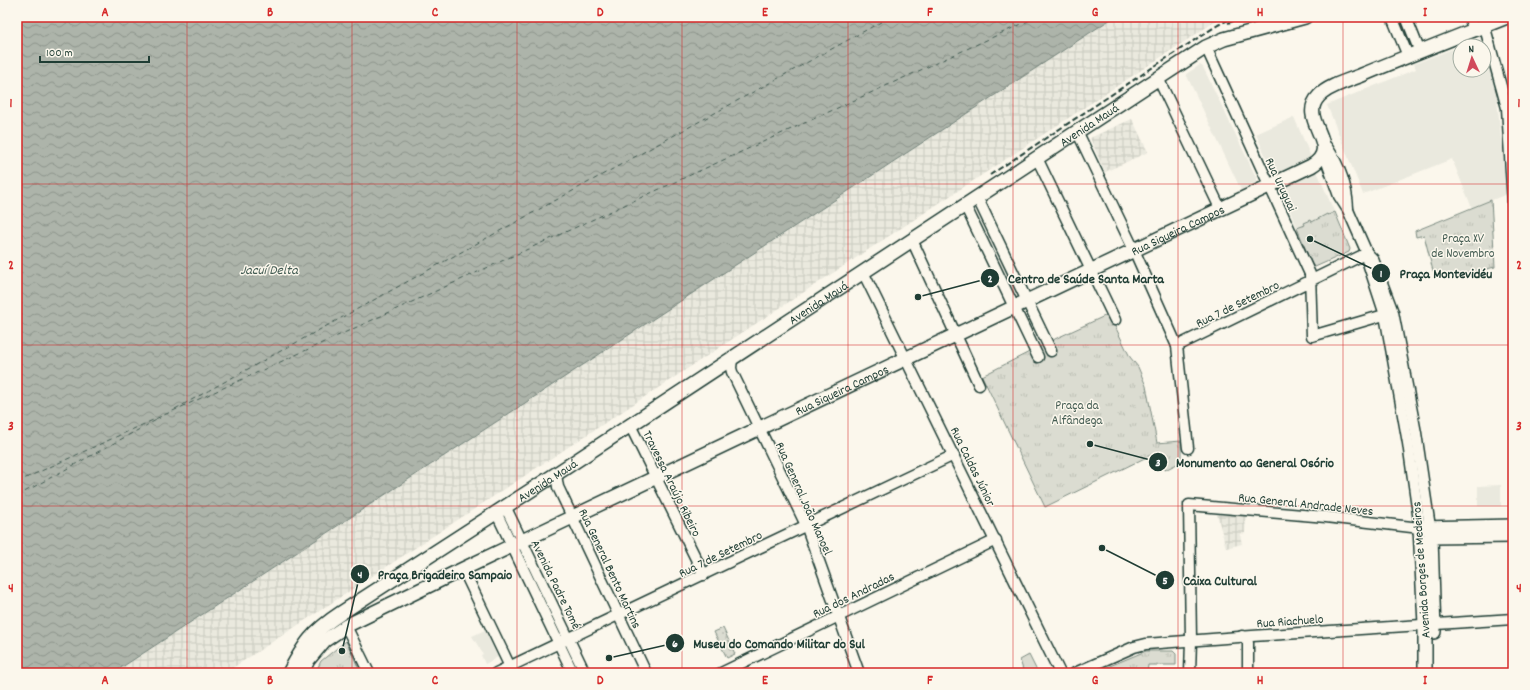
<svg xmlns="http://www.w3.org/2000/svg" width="1530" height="690" viewBox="0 0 1530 690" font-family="Dekko,sans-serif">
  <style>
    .built { fill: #eae9de }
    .industrial { fill: url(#industrial-grid) }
    .grass { fill: url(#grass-tufts); stroke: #7d8c82 }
    .garden { fill: url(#garden-dots); stroke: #7d8c82 }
    .water { fill: url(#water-waves); stroke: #74847b }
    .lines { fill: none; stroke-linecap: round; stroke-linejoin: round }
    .ferry { stroke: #425b52; stroke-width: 1; stroke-dasharray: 5 4; stroke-linecap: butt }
    .minor-casing { stroke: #1f3d34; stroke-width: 13 }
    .major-casing { stroke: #1f3d34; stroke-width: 16 }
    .minor { stroke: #fbf7ec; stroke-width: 10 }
    .major { stroke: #fbf7ec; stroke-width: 13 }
    .rail { stroke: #1f3d34; stroke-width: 2; stroke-dasharray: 6 3; stroke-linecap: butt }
    .grid { fill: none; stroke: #d62828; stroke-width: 1; stroke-opacity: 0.55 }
    .labels { text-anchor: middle; stroke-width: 3; stroke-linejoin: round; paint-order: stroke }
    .street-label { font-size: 13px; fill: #1f3d34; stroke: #fbf7ec }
    .park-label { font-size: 13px; fill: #455d53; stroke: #fbf7ec }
    .water-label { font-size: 14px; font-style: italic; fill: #425b52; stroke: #fbf7ec }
    .leader { fill: none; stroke: #1f3d34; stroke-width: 1.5 }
    .callout-dot { fill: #1f3d34; stroke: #fbf7ec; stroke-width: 1.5 }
    .mark-label { font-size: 12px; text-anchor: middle; font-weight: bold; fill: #fff }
    .callout-label { font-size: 14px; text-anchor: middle; font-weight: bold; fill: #1f3d34; stroke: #fbf7ec; stroke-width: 3; stroke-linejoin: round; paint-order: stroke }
    .neatline { fill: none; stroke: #d62828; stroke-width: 1.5 }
    .grid-label { font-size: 13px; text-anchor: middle; font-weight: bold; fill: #d62828 }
  </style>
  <defs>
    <pattern id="industrial-grid" width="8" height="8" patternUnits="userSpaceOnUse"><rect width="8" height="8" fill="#eae9de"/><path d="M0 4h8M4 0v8" fill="none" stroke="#c8c9bf"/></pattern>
    <pattern id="grass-tufts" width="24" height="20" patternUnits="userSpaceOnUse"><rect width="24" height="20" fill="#dbdcd1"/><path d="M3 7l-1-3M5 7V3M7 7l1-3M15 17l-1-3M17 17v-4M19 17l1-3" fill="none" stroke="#bcbeb4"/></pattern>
    <pattern id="garden-dots" width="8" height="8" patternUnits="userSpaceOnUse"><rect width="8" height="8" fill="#dbdcd1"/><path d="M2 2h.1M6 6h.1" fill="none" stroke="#bcbeb4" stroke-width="1.8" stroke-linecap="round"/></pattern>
    <pattern id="water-waves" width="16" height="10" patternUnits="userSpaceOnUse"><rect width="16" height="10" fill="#adb4aa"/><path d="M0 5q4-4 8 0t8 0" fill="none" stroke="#8c948b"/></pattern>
  </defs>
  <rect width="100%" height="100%" fill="#fbf7ec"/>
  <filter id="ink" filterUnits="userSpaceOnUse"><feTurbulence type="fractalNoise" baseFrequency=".025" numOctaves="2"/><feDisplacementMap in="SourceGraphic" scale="8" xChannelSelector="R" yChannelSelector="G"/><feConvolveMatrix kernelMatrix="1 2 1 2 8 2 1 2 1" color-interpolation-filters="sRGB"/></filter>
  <g filter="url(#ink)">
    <g class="built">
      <polygon points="1490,34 1507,194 1472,208 1452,159 1363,194 1327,105 1416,69 1414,64 1460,46 1460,70 1484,70 1484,46 1461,46"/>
      <polygon points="1200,65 1203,67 1257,179 1256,182 1241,190 1186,74"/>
      <polygon points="1294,117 1350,249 1349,252 1315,267 1312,265 1285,198 1284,198 1256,134"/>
      <polygon points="1501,485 1501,506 1478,506 1478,486"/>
      <polygon points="485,630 498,657 485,664 481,655 483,654 472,636"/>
    </g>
    <g class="industrial">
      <polygon points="1114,17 1222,17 225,673 113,673"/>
      <polygon points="1132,119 1148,152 1105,172 1090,138"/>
      <polygon points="1217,514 1246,516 1245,533 1240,534 1242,544 1226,548"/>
    </g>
    <g class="grass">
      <polygon points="1491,200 1495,267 1444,279 1440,274 1433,271 1424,235 1416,237 1415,231"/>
      <polygon points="1335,212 1350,249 1349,252 1315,267 1312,265 1297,228 1305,225 1304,223 1311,220 1312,222 1327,214 1328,215"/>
      <polygon points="1109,314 1130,357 1138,367 1146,386 1157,443 1181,441 1181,462 1165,470 1159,451 1045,507 982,376 1057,338"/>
      <polygon points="346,641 361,673 315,673 321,661"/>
      <polygon points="1146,651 1173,651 1176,654 1176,665 1148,665 1147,673 1093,673"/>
      <polygon points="1029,655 1038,673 1024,673 1020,660"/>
    </g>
    <polygon class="garden" points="723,628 735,654 727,658 714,632"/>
    <polygon class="water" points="17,17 1114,17 113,673 17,673"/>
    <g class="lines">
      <g class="ferry">
        <polyline points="175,409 890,17"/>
        <polyline points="17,482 1037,17"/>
        <polyline points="17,496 160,418"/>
      </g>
      <defs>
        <g id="minor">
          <polyline points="1392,17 1408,56"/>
          <polyline points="1406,17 1420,52"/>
          <polyline points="1469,17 1474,30"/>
          <polyline points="1482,17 1507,108 1513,204"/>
          <polyline points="1206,47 1310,274 1312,336 1391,313"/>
          <polyline points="1158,78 1220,208"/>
          <polyline points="1077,131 1134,250 1177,346 1188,448"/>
          <polyline points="1324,147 1328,165 1339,196 1348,210 1367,253 1373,259 1393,312 1416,433 1430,527"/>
          <path d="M1327,147C1339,165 1347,187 1348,208"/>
          <polyline points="1037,158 1115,320"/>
          <polyline points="977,197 1051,351"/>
          <polyline points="965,205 1038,357"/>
          <polyline points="912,240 979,385"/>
          <polyline points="863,272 1060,673"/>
          <polyline points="1177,346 1367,253"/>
          <polyline points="732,359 731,368 732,372 806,525 859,673"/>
          <polyline points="630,425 704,575"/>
          <polyline points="556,474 558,487 646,673"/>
          <polyline points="505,506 585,673"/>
          <polyline points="496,512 573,673"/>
          <polyline points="463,569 513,673"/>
          <polyline points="346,626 369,673"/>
          <polyline points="1242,636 1246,639 1248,643 1248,673"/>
          <polyline points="496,673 954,455"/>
          <polyline points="721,673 996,540"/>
          <polyline points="1075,673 1134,647 1146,644 1252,636 1513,619"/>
          <polyline points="1190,673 1191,640 1189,505 1326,517 1420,528 1408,443 1385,315 1367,260 1367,253"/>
        </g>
        <g id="major">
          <polyline points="1434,632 1431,537 1513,536"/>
          <path id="s1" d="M289,673C305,643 312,632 341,613L556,474L1206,47L1224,39L1305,17"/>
          <path id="s2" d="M302,673L308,660L324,641L346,626L463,569L1311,166C1345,146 1296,120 1319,96C1328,86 1350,80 1362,75C1410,55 1459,36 1507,17"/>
          <polyline points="1425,673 1425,624 1420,528 1513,526"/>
        </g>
      </defs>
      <use href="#minor" class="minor-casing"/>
      <use href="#major" class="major-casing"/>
      <use href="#minor" class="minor"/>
      <use href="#major" class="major"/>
      <g class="rail">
        <polyline points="1228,23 1244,17"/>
        <polyline points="990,175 1176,52 1218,25 1234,17"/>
      </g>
    </g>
  </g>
  <path class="grid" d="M187,17V673M352,17V673M517,17V673M682,17V673M848,17V673M1013,17V673M1178,17V673M1343,17V673M17,184H1513M17,345H1513M17,506H1513"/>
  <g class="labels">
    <g class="street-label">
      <text dy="5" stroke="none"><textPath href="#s1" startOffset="974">Avenida Mauá</textPath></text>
      <text transform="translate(1282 184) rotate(65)" y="5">Rua Uruguai</text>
      <text dy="5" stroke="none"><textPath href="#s2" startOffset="987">Rua Siqueira Campos</textPath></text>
      <text dy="5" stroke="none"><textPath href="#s1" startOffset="650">Avenida Mauá</textPath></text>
      <text transform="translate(1237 303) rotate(-26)" y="5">Rua 7 de Setembro</text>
      <text dy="5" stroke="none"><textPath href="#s2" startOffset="615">Rua Siqueira Campos</textPath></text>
      <text transform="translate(974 466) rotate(64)" y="5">Rua Caldas Júnior</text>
      <text dy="5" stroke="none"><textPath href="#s1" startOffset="326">Avenida Mauá</textPath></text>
      <text transform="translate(673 483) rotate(64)" y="5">Travessa Araújo Ribeiro</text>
      <text transform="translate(805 498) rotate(66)" y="5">Rua General João Manoel</text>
      <text transform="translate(1306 503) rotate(6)" y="5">Rua General Andrade Neves</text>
      <text transform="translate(720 553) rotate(-26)" y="5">Rua 7 de Setembro</text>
      <text transform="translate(611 568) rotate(65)" y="5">Rua General Bento Martins</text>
      <text transform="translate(1420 570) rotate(-94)" y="5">Avenida Borges de Medeiros</text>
      <text transform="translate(557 584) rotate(64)" y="5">Avenida Padre Tomé</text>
      <text transform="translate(853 594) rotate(-26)" y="5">Rua dos Andradas</text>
      <text transform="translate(1290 620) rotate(-4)" y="5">Rua Riachuelo</text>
    </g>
    <g class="park-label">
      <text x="1463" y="242">Praça XV<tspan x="1463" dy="15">de Novembro</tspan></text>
      <text x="1077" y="409">Praça da<tspan x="1077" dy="15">Alfândega</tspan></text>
    </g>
    <g class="water-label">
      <text x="269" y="274">Jacuí Delta</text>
    </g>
  </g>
  <path class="leader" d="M1310 239L1381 273M918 297L990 278M1090 444L1158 462M342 651L360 574M1102 548L1165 580M609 658L675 643"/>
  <g class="callout-dot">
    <circle cx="1310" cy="239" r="4"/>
    <circle cx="918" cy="297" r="4"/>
    <circle cx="1090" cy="444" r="4"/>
    <circle cx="342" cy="651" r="4"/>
    <circle cx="1102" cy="548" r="4"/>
    <circle cx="609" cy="658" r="4"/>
    <circle cx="1381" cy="273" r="10"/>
    <circle cx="990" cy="278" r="10"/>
    <circle cx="1158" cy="462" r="10"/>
    <circle cx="360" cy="574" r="10"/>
    <circle cx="1165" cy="580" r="10"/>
    <circle cx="675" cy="643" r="10"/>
  </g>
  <g class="mark-label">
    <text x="1381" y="277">1</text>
    <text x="990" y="282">2</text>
    <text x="1158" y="466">3</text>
    <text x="360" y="578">4</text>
    <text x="1165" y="584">5</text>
    <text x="675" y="647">6</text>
  </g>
  <g class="callout-label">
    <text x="1446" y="278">Praça Montevidéu</text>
    <text x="1086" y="283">Centro de Saúde Santa Marta</text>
    <text x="1255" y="467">Monumento ao General Osório</text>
    <text x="445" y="579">Praça Brigadeiro Sampaio</text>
    <text x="1220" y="585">Caixa Cultural</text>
    <text x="779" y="648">Museu do Comando Militar do Sul</text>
  </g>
  <rect width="1530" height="690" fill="none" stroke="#fbf7ec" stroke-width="44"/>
  <g transform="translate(1472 58) rotate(356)"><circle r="19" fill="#fbf7ec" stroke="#a3ada2"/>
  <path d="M0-3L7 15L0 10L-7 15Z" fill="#d1495b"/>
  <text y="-6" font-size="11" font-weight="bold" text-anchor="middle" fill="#1f3d34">N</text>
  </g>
  <path d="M40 56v6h109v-6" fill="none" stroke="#1f3d34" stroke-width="2"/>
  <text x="46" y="56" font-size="12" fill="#1f3d34" stroke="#fbf7ec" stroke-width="3" paint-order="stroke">100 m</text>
  <rect x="22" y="22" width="1486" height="646" class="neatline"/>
  <g class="grid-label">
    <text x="105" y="16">A</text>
    <text x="270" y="16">B</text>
    <text x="435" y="16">C</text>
    <text x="600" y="16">D</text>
    <text x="765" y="16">E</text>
    <text x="930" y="16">F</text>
    <text x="1095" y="16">G</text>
    <text x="1260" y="16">H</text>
    <text x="1425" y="16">I</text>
    <text x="11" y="107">1</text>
    <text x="1519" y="107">1</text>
    <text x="11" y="269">2</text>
    <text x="1519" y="269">2</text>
    <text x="11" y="430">3</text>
    <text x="1519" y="430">3</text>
    <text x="11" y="592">4</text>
    <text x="1519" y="592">4</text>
    <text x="105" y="684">A</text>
    <text x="270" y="684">B</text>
    <text x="435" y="684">C</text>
    <text x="600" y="684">D</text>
    <text x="765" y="684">E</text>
    <text x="930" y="684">F</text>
    <text x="1095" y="684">G</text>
    <text x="1260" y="684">H</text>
    <text x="1425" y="684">I</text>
  </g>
</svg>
